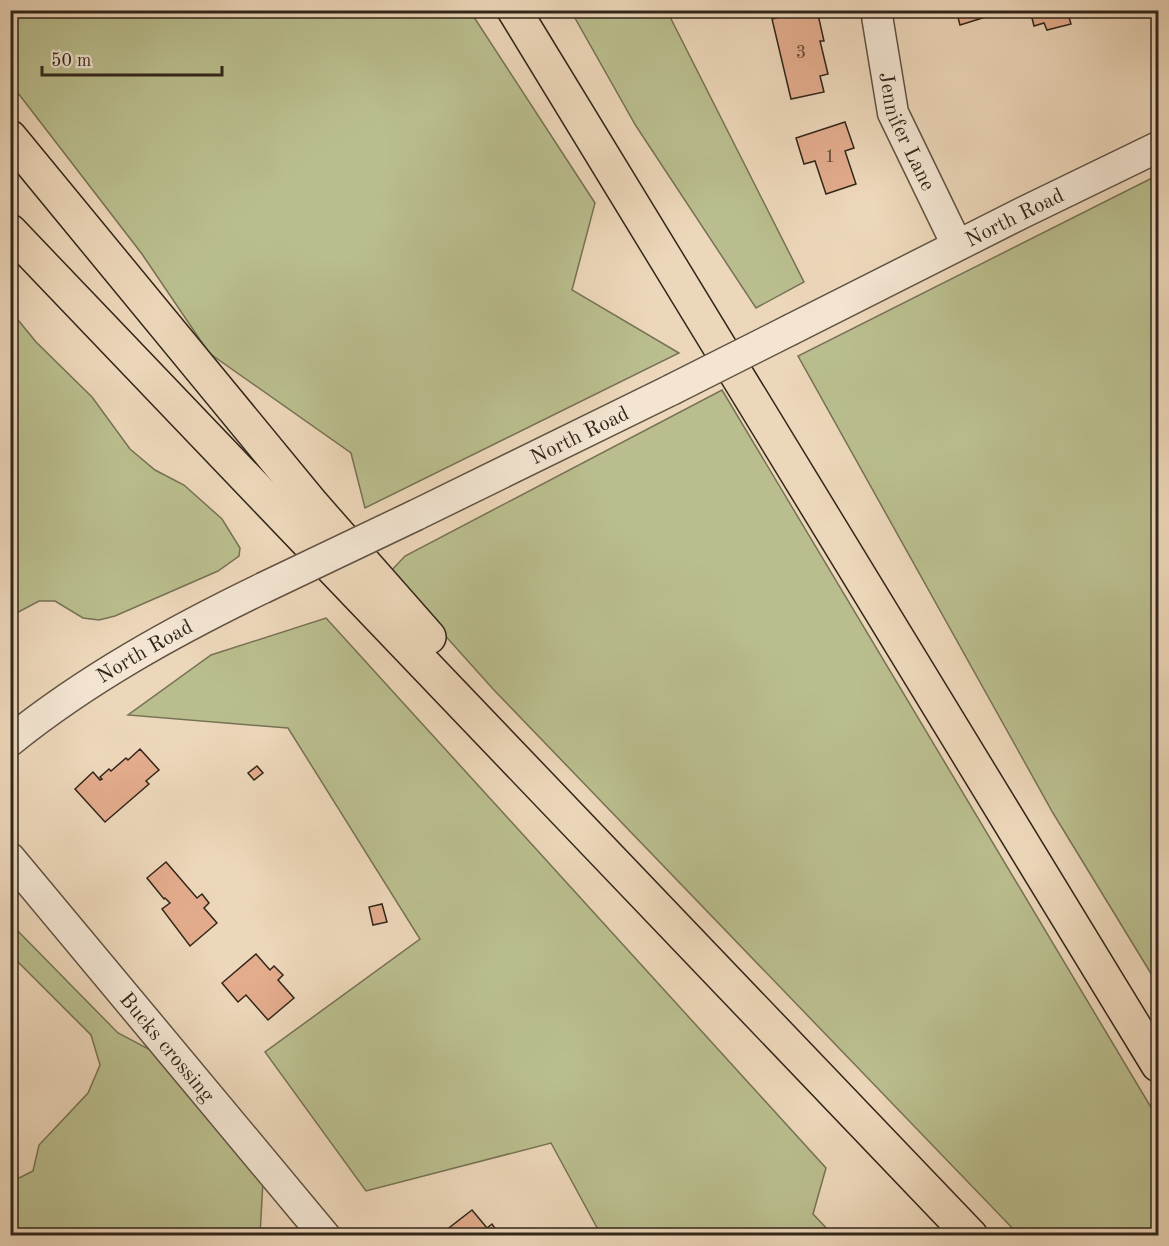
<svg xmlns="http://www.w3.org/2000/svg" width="1169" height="1246" viewBox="0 0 1169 1246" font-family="'Old Standard TT',serif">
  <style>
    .green { fill: #babe8e; stroke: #767254; stroke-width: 1.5 }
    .building { fill: #e3ac8d; stroke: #31261a; stroke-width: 1.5 }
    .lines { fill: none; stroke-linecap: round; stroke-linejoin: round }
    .minor-casing { stroke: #605242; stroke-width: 33 }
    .highway-casing { stroke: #31261a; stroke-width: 36 }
    .minor { stroke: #f3e5d2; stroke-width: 30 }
    .highway { stroke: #edd7ba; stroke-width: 33 }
    .minor-bridge-casing { stroke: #605242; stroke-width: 33; stroke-linecap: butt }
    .minor-bridge { stroke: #f3e5d2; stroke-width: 30 }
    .labels { text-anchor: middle; stroke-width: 4.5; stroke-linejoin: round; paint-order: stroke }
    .number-label { font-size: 18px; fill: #5e4837 }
    .street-label { font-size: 21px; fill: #31261a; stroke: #f3e5d2 }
  </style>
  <rect width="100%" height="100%" fill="#edd7ba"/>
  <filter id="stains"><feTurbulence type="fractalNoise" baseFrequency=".00333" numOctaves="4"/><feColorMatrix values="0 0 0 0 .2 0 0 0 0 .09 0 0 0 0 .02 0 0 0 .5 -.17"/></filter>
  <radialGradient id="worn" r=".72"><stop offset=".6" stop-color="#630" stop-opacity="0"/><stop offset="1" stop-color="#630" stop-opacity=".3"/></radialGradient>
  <g class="green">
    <polygon points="11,10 470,11 595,203 572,290 679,353 365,508 351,453 209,353 142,254 11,84"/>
    <polygon points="571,11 667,11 804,282 756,308 636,126"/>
    <polygon points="1158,175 1158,985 1053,813 798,356"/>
    <polygon points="10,310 36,342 92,397 130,449 155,470 184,485 222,519 240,548 239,556 218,571 115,616 99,620 83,618 55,601 39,601 11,616"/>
    <polygon points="722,390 1158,1119 1158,1235 1019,1235 493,689 389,573 405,556"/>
    <polygon points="326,618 826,1168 813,1214 833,1235 601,1235 551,1143 366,1191 265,1052 420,939 288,728 128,715 211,655"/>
    <polygon points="10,923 118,1033 160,1055 263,1181 260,1235 11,1235 11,1182 33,1171 39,1145 88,1093 100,1065 91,1035 11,955"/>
  </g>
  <g class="building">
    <polygon points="808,10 817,10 824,41 820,41 828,74 820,76 824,92 791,99 772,19"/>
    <polygon points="956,10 988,10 989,16 960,25"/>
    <polygon points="1030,10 1067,10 1071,24 1047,30 1044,23 1034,26"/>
    <polygon points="845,122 854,148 845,151 856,184 826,194 815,161 804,164 796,138"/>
    <polygon points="140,749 159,770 146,781 149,784 105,822 75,789 93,772 100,780 102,779 100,777 109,769 111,771 126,758 128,760"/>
    <polygon points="257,766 263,773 254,780 248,773"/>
    <polygon points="166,862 197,898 202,894 209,903 204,908 217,923 190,946 162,909 170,903 165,898 164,899 147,878"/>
    <polygon points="382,904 387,922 373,925 369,907"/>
    <polygon points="256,954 270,970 274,966 283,975 278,980 294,998 268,1020 246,995 238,1002 222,983"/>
    <polygon points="472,1210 487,1228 492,1224 499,1234 497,1236 448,1236 445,1231"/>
  </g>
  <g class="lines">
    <defs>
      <g id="minor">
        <path id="s1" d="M876,10L893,113L957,245"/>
        <path id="s2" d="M792,329L1024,212L1158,147"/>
        <path id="s3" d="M416,515L671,390"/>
        <path id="s4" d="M10,741C87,679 174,631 263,588"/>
        <path id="s5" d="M10,858L325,1236"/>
      </g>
      <g id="highway">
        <polyline points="514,10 1158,1065"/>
        <polyline points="10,137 312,504 429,637"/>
        <polyline points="10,231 971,1236"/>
      </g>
    </defs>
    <use href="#minor" class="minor-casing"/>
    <use href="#highway" class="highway-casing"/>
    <use href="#minor" class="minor"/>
    <use href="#highway" class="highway"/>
    <defs>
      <g id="minor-bridge">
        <polyline points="671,390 792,329"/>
        <polyline points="263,588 416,515"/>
      </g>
    </defs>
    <use href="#minor-bridge" class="minor-bridge-casing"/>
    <use href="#minor-bridge" class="minor-bridge"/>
  </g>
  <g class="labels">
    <g class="number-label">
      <text x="801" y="58">3</text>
      <text x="830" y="162">1</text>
    </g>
    <g class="street-label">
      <text dy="7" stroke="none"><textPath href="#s1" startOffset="126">Jennifer Lane</textPath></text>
      <text dy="7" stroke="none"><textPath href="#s2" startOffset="249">North Road</textPath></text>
      <text dy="7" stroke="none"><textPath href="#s3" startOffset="182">North Road</textPath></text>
      <text dy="7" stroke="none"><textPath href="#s4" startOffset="162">North Road</textPath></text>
      <text dy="7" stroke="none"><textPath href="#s5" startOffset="246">Bucks crossing</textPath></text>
    </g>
  </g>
  <rect width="1169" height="1246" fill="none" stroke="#edd7ba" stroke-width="36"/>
  <rect x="12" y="12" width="1145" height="1222" fill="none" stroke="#31261a" stroke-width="3"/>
  <rect x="18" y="18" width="1133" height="1210" fill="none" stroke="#31261a" stroke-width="1.5"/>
  <path d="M42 66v9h180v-9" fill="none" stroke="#31261a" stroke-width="3"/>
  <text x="51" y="66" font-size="18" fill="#31261a" stroke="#f3e5d2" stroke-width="4.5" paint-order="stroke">50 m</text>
  <rect width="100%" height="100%" filter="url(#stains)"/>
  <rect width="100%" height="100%" fill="url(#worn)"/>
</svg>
